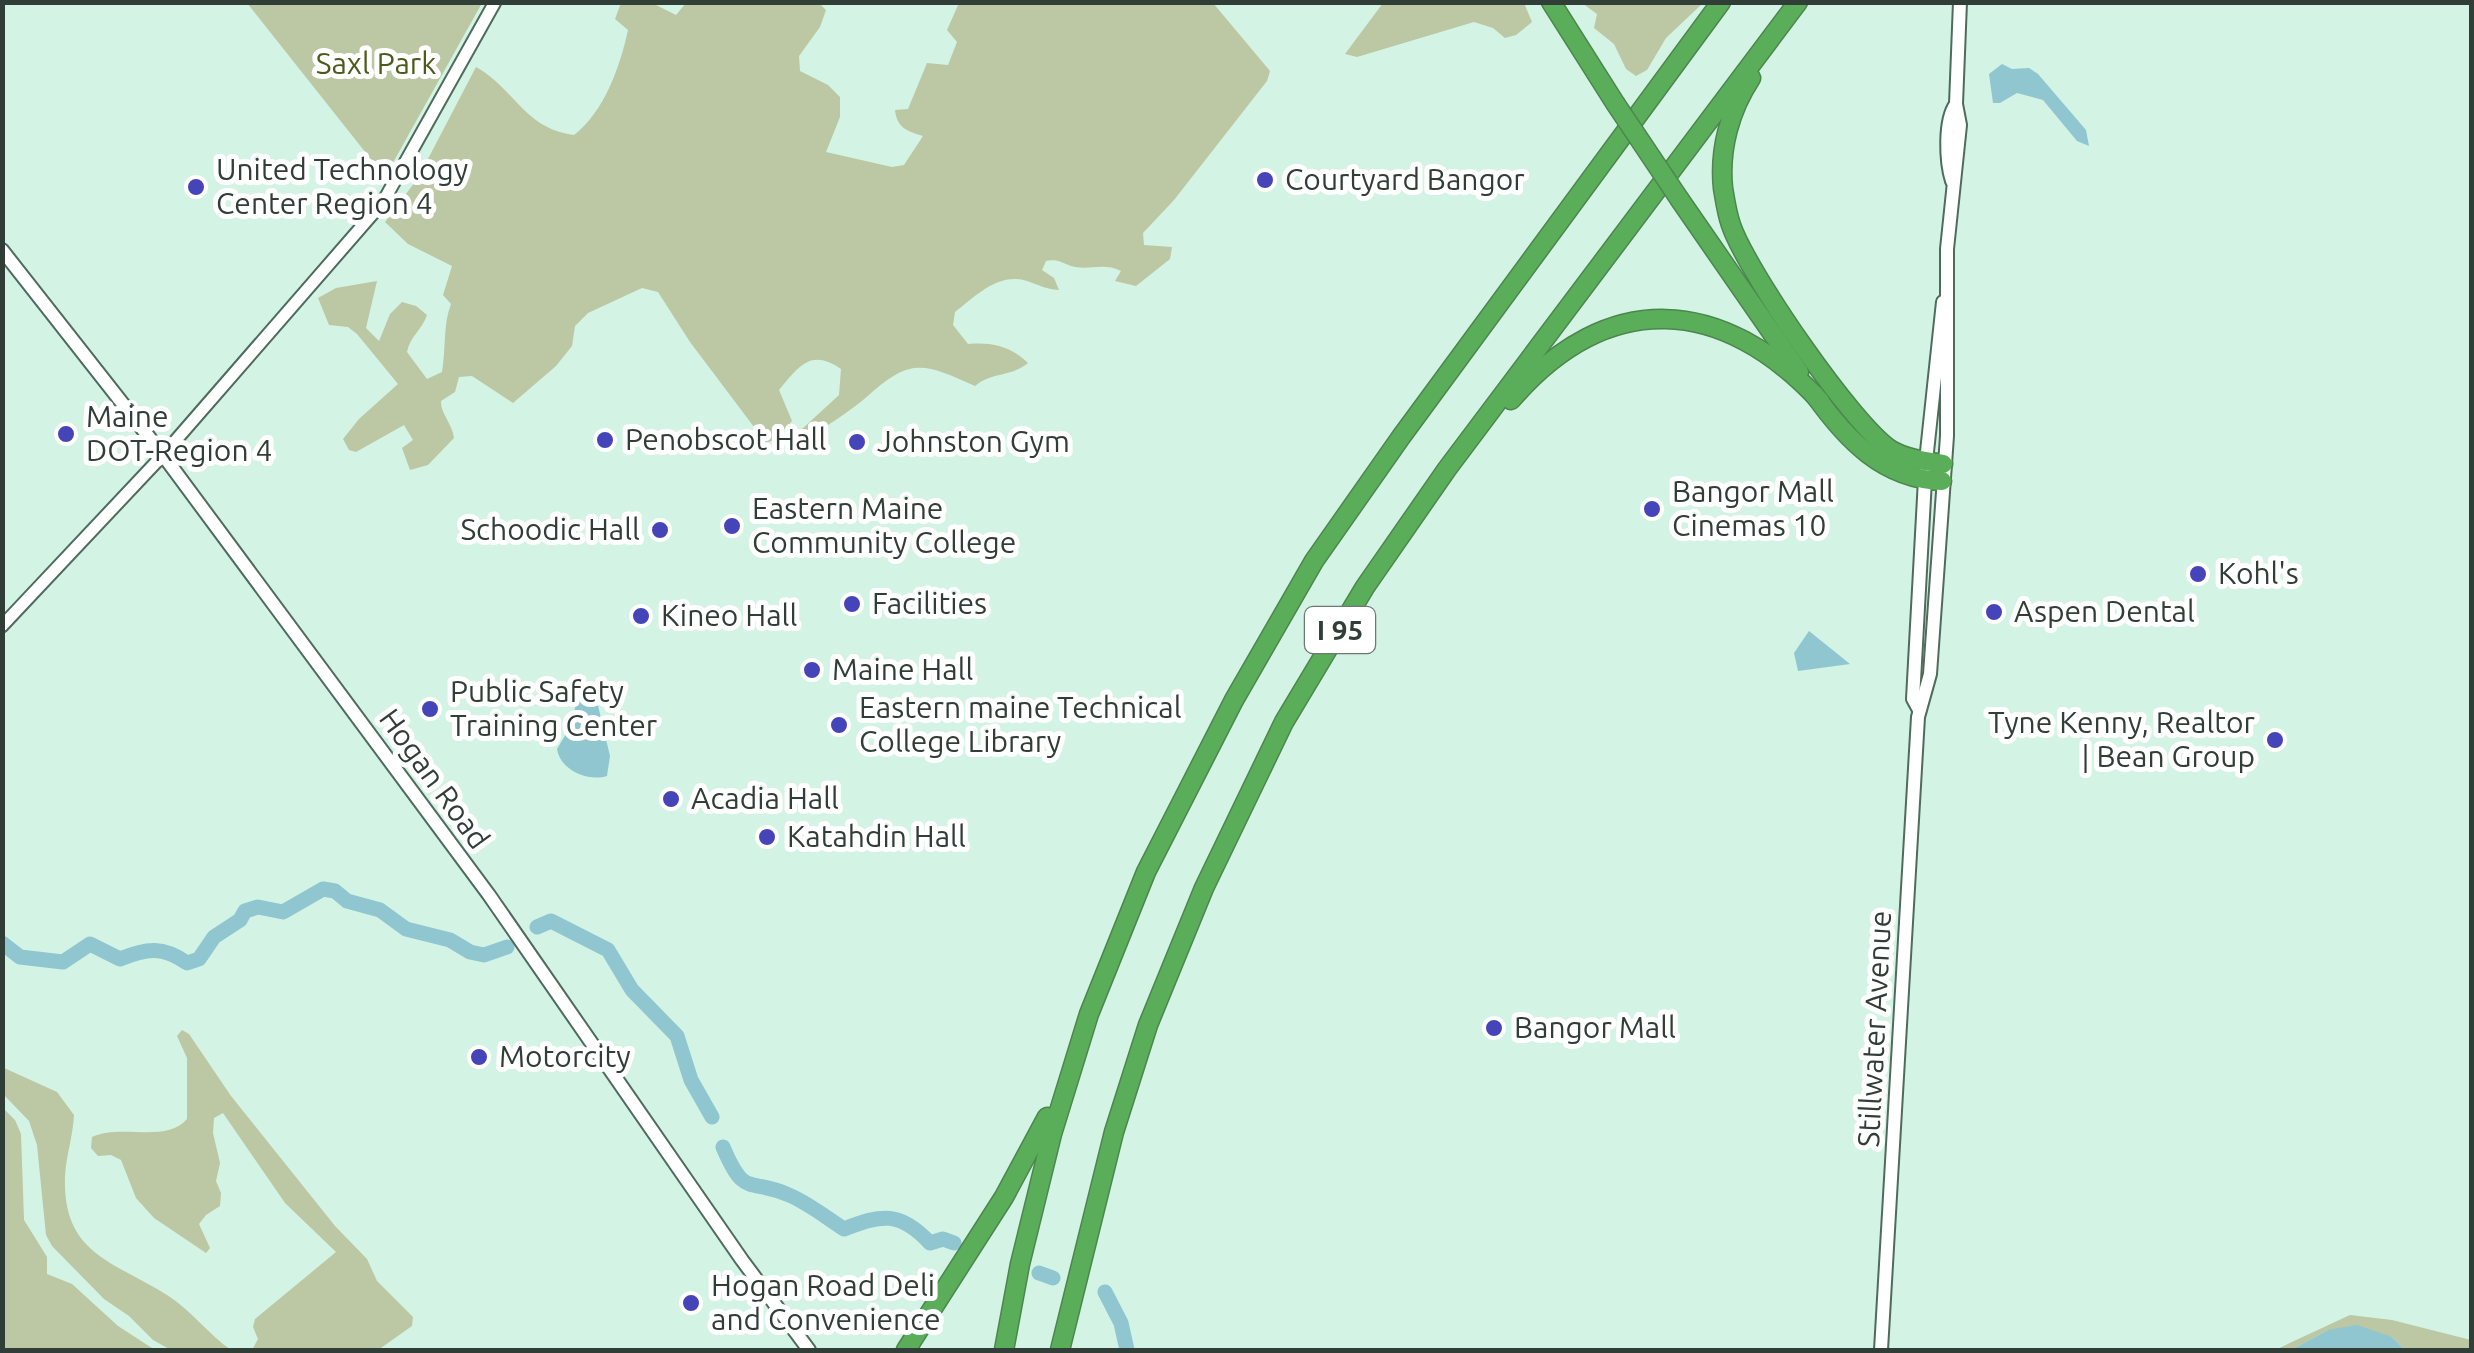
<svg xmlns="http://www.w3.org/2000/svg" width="2474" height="1353" viewBox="0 0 2474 1353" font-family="Ubuntu,sans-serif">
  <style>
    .green { fill: #bcc7a4 }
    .water { fill: #8fc6d0 }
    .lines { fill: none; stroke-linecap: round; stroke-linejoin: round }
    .river { stroke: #8fc6d0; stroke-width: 15 }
    .tertiary-casing { stroke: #4e6b5e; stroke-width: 15 }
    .secondary-casing { stroke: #4e6b5e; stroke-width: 16 }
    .motorway-casing { stroke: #4c864e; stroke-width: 21 }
    .tertiary { stroke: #fff; stroke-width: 11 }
    .secondary { stroke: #fff; stroke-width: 12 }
    .motorway { stroke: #5aae5a; stroke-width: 18 }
    .motorway-bridge-casing { stroke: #4c864e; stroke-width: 21; stroke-linecap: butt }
    .motorway-bridge { stroke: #5aae5a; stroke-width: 18 }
    .poi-dot { fill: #4544b9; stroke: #fff; stroke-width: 4 }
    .labels { text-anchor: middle; stroke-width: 10; stroke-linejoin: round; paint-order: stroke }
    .shield { fill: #fff; stroke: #6f7773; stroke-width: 2.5 }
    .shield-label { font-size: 28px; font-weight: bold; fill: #313d37 }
    .park-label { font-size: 30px; fill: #4c5b1c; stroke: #fff }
    .poi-label { font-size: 30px; fill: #313d37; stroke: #fff; text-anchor: start }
    .street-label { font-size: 30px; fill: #313d37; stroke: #fff }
  </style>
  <rect width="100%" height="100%" fill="#d3f3e4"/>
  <g class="green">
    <polygon points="247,3 482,3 385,177"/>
    <path d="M621,3H652L676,15L686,3H819L826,10L820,27L799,56L800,71L828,85L840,97V117L826,152L892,167L904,165L923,136C907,131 897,128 895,110L908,109L927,63L948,65L957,42L947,30L959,3H1213L1270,71L1267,81L1174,200L1143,233L1144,245L1172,247L1170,259L1136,286L1115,281L1121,271C1104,262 1088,271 1071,266C1060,262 1058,259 1046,261L1042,270L1054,278L1059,290C1045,289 1039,285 1027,281C998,272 976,296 955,312L953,325L968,344C992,342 1010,346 1028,363C1011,377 991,372 975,386C925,364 912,357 870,394C849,413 822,428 800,444L787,450L789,441L839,395L841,369C811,348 799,366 779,390L792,421L776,439L766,443L690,342L658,292L642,288L588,313L575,326L572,346L556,366L513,403L472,376L459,377L455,392L441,401C440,413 453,425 454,438L428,465L410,470L402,448L413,440L404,425L356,452L349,450L343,439L359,419L398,384L357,334L348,327L329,325L318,298L336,288L377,281L366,328L379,341L390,314L402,302L416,306L427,315C422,330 410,336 407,352L427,379L442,372C446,349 443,324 451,304L443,295L452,266L408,244L385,222L418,178L476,67C515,89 525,129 574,135C604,112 620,67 628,30L615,19Z"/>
    <polygon points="1383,3 1524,3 1532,22 1516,35 1505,38 1493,28 1474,22 1357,57 1345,54"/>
    <polygon points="1582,3 1703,3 1666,38 1647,70 1636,76 1626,69 1614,44 1594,28 1597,14"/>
    <path d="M182,1030L189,1034L231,1096L335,1226L367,1259L377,1281L413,1317L412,1326L378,1350H252L258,1339L253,1327L255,1319L336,1252L285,1203L223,1113L214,1118L213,1133L220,1163L216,1181L221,1193L220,1206L206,1215L199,1224L210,1248L206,1253L154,1218L136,1198L121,1160L111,1155L98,1156L91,1148L92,1137C121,1123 166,1144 187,1119V1058L177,1036Z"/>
    <path d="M2,1067L57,1092L74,1115C73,1136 66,1156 65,1176C62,1254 113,1261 167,1295C191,1310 208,1334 231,1350H171L153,1340L129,1316L104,1299L52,1246L46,1235L37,1145L29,1121L3,1094Z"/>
    <polygon points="3,1108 15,1120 21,1134 24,1220 47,1257 47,1274 72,1284 118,1326 155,1350 3,1350"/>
    <polygon points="2350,1315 2392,1320 2471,1340 2471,1350 2405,1350 2392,1337 2328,1330 2291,1350 2275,1350"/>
  </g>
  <g class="water">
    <polygon points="2002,64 2012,69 2029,68 2038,74 2086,130 2089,146 2077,141 2043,100 2017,93 2000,103 1993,103 1989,74"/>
    <polygon points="1809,631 1850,664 1798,671 1794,653"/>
    <path d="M595,693L610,756L607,776C588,782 560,770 557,749L567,732L577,702Z"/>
    <polygon points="2357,1325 2392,1337 2405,1350 2350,1348 2291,1350 2328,1330"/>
  </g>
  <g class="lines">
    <g class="river">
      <polyline points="537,927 551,921 608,950 632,990 677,1036 691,1080 712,1117"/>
      <path d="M2,943L20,957L63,962L90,944L120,959C147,948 163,946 187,963L199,959L214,937L240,920L245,911L258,907L283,912L323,889L335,891L347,901L380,910L406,929L450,940L470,952L484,955L507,947"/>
      <path d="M723,1147C745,1199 748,1177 789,1195C808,1203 827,1218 844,1229C882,1214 900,1211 930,1243L943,1239L954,1243"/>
      <polyline points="1039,1273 1053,1278"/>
      <polyline points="1105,1292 1121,1323 1127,1350"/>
    </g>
    <defs>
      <polyline id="tertiary" points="2,626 163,455 383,202 495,2"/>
      <g id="secondary">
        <path d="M1952,181C1946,162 1944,120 1956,104"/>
        <polyline points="2,250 163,455 489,895 742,1260 809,1350"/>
        <polyline points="1919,710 1913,699 1926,461 1943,302"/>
        <polyline points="1881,1350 1918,717 1930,674 1947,436 1947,249 1960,125 1956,104 1960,2"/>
      </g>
      <g id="motorway">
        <polyline points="1551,2 1615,103"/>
        <path d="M1751,78C1730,110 1719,149 1723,188C1725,200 1727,214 1731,225C1746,270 1853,426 1891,450C1907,459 1925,461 1943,464"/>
        <polyline points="1680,200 1799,372"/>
        <path d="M1814,394C1846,439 1883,479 1942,481"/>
        <path d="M1511,400C1608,288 1723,296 1820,401"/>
        <polyline points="906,1350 1004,1197 1047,1117"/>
        <polyline points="1004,1350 1020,1264 1052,1134 1089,1014 1146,872 1234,700 1314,561 1401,437 1721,2"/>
        <polyline points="1060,1350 1114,1132 1148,1025 1204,888 1284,722 1365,587 1447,469 1798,2"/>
      </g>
    </defs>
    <use href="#tertiary" class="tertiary-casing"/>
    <use href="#secondary" class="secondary-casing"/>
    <use href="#motorway" class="motorway-casing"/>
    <use href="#tertiary" class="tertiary"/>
    <use href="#secondary" class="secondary"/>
    <use href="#motorway" class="motorway"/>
    <defs>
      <polyline id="motorway-bridge" points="1615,103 1680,200"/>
    </defs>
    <use href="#motorway-bridge" class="motorway-bridge-casing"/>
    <use href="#motorway-bridge" class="motorway-bridge"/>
  </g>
  <g class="poi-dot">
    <circle cx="1265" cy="180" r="10"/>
    <circle cx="196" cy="187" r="10"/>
    <circle cx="66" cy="434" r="10"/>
    <circle cx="605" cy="440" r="10"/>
    <circle cx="857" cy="442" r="10"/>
    <circle cx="1652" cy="509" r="10"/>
    <circle cx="732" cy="526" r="10"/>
    <circle cx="660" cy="530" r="10"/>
    <circle cx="2198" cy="574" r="10"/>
    <circle cx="852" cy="604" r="10"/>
    <circle cx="1994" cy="612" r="10"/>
    <circle cx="641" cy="616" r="10"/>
    <circle cx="812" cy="670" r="10"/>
    <circle cx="430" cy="709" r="10"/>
    <circle cx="839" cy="725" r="10"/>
    <circle cx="2275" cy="740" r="10"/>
    <circle cx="671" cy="799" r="10"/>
    <circle cx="767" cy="837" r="10"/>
    <circle cx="1494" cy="1028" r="10"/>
    <circle cx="479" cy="1057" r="10"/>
    <circle cx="691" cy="1303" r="10"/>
  </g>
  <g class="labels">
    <rect class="shield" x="1305" y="607" width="70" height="46" rx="8"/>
    <g class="shield-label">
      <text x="1340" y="640">I 95</text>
    </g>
    <g class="park-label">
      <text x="376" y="74">Saxl Park</text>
    </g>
    <g class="poi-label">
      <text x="216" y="180">United Technology<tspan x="216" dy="34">Center Region 4</tspan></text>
      <text x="1285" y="190">Courtyard Bangor</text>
      <text x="86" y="427">Maine<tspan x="86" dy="34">DOT-Region 4</tspan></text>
      <text x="625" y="450">Penobscot Hall</text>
      <text x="877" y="452">Johnston Gym</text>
      <text x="1672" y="502">Bangor Mall<tspan x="1672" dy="34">Cinemas 10</tspan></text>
      <text x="752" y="519">Eastern Maine<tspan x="752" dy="34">Community College</tspan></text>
      <text x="640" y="540" text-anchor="end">Schoodic Hall</text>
      <text x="2218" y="584">Kohl's</text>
      <text x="872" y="614">Facilities</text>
      <text x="2014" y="622">Aspen Dental</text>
      <text x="661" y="626">Kineo Hall</text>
      <text x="832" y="680">Maine Hall</text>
      <text x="450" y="702">Public Safety<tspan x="450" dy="34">Training Center</tspan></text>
      <text x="859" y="718">Eastern maine Technical<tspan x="859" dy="34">College Library</tspan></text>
      <text x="2255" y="733" text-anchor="end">Tyne Kenny, Realtor<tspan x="2255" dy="34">| Bean Group</tspan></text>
      <text x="691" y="809">Acadia Hall</text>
      <text x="787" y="847">Katahdin Hall</text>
      <text x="1514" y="1038">Bangor Mall</text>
      <text x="499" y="1067">Motorcity</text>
      <text x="711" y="1296">Hogan Road Deli<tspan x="711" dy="34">and Convenience</tspan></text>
    </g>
    <g class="street-label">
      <text transform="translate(434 779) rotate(54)" y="10">Hogan Road</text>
      <text transform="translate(1875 1029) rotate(-87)" y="10">Stillwater Avenue</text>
    </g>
  </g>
  <rect width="2474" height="1353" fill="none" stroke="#313d37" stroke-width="10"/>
</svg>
